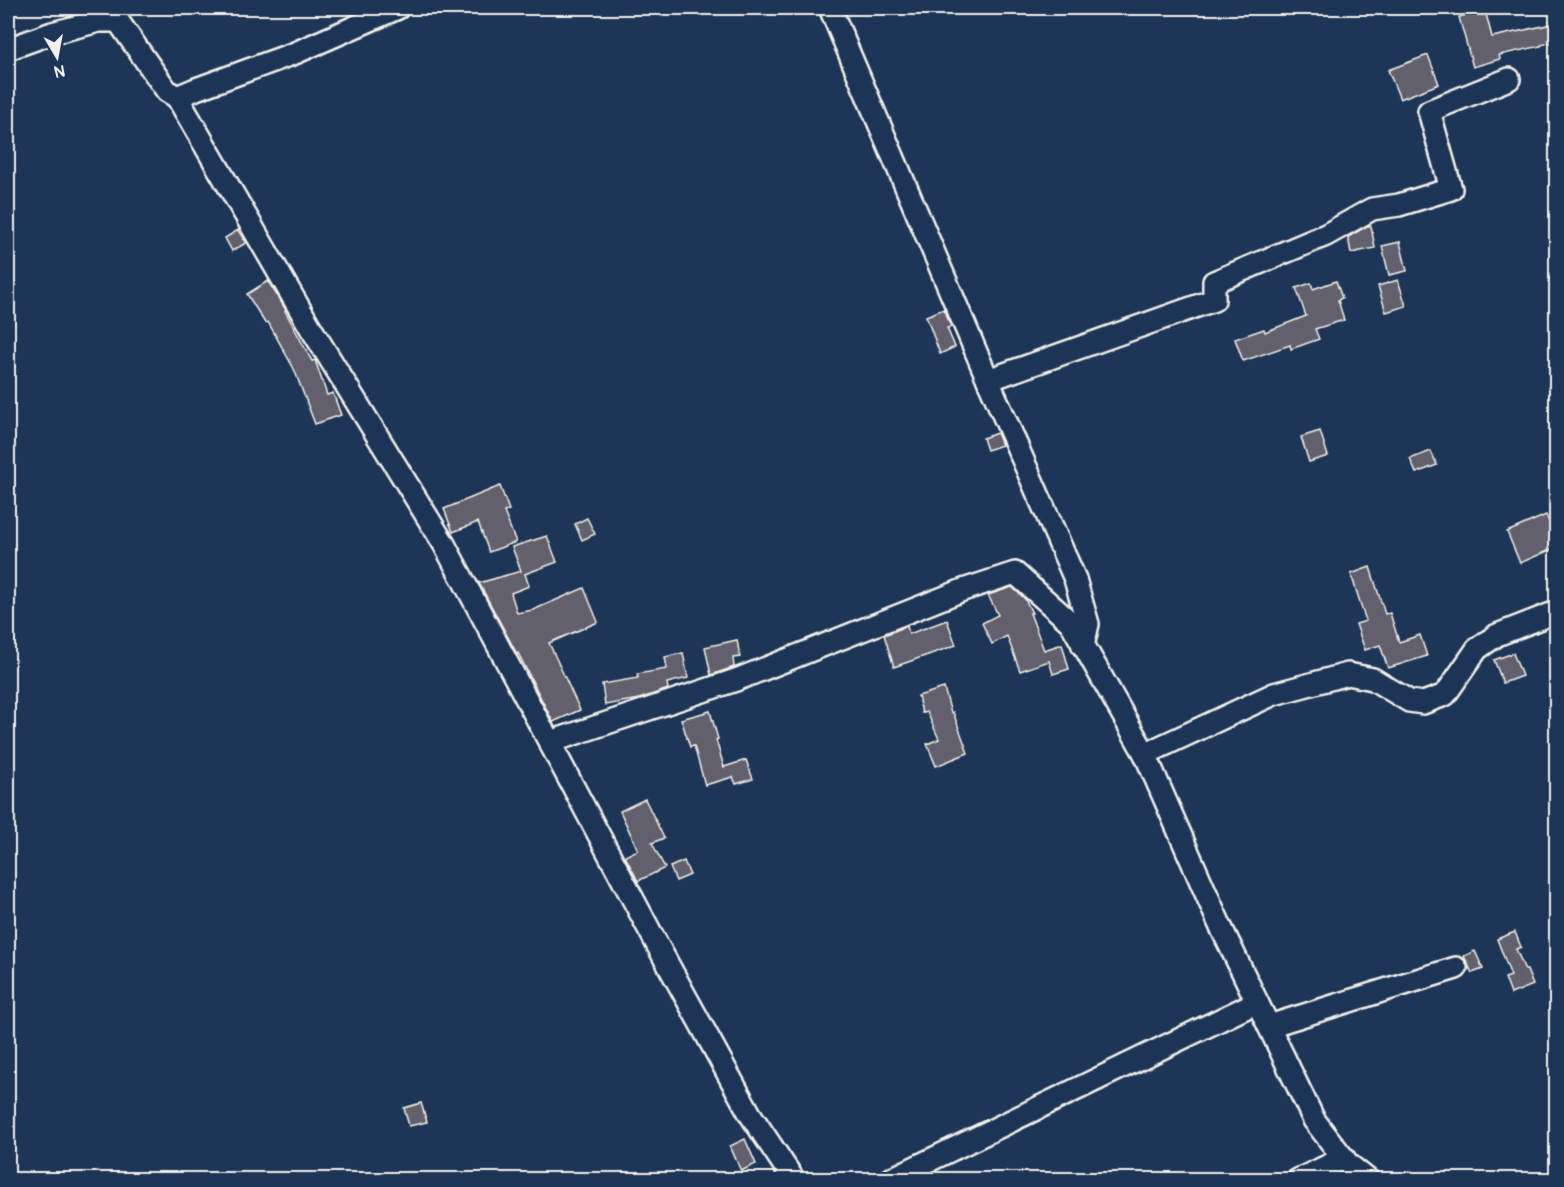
<svg xmlns="http://www.w3.org/2000/svg" width="1564" height="1187" viewBox="0 0 1564 1187" font-family="Pangolin,sans-serif">
  <style>
    .building { fill: #62616c; stroke: #f4f1e8; stroke-width: 1.5 }
    .lines { fill: none; stroke-linecap: round; stroke-linejoin: round }
    .minor-casing { stroke: #f4f1e8; stroke-width: 26 }
    .minor { stroke: #1d3557; stroke-width: 21 }
  </style>
  <rect width="100%" height="100%" fill="#1d3557"/>
  <filter id="ink" filterUnits="userSpaceOnUse"><feTurbulence type="fractalNoise" baseFrequency=".0167" numOctaves="2"/><feDisplacementMap in="SourceGraphic" scale="12" xChannelSelector="R" yChannelSelector="G"/><feConvolveMatrix kernelMatrix="1 2 1 2 8 2 1 2 1" color-interpolation-filters="sRGB"/></filter>
  <g filter="url(#ink)">
    <g class="building">
      <polygon points="1485,10 1492,37 1557,23 1557,41 1541,45 1541,46 1499,55 1500,59 1473,67 1459,17"/>
      <polygon points="1428,55 1439,84 1400,99 1388,70"/>
      <polygon points="1367,226 1371,226 1375,248 1351,253 1348,237"/>
      <polygon points="238,230 246,243 232,251 225,238"/>
      <polygon points="1400,242 1407,271 1389,275 1382,246"/>
      <polygon points="1398,280 1406,306 1386,312 1378,286"/>
      <polygon points="268,281 286,310 285,311 312,361 315,360 327,395 333,393 341,415 315,424 294,369 268,322 265,323 247,294"/>
      <polygon points="1336,281 1342,298 1338,300 1344,320 1315,329 1319,339 1291,349 1290,345 1243,361 1235,339 1264,329 1265,332 1306,316 1296,288 1311,283 1313,289"/>
      <polygon points="944,309 951,327 947,328 955,347 940,354 926,316"/>
      <polygon points="1320,431 1328,456 1309,462 1301,437"/>
      <polygon points="997,433 1002,445 987,450 983,438"/>
      <polygon points="1431,451 1437,465 1416,473 1410,459"/>
      <polygon points="500,486 509,510 504,512 516,542 489,552 478,522 453,532 444,509"/>
      <polygon points="1546,515 1557,539 1557,547 1520,563 1507,532"/>
      <polygon points="587,518 595,534 582,540 575,524"/>
      <polygon points="547,536 557,562 525,574 529,586 511,593 517,613 533,610 584,588 598,622 549,643 580,710 553,722 518,653 517,654 479,583 521,571 512,547"/>
      <polygon points="1370,567 1385,614 1390,613 1399,642 1420,635 1427,656 1388,668 1380,645 1365,650 1356,624 1366,621 1351,574"/>
      <polygon points="1012,587 1025,599 1032,613 1030,613 1044,650 1062,644 1069,669 1053,674 1049,661 1020,671 1007,636 992,644 982,623 998,615 988,595"/>
      <polygon points="947,620 956,645 894,667 884,635 907,626 909,634"/>
      <polygon points="737,640 740,657 733,658 734,667 711,675 705,647"/>
      <polygon points="683,653 688,678 667,683 668,689 639,699 605,705 602,684 638,678 637,674 667,669 665,657"/>
      <polygon points="1513,653 1522,676 1503,683 1494,660"/>
      <polygon points="944,688 951,713 953,712 968,753 936,766 927,744 939,739 927,712 922,713 918,696"/>
      <polygon points="710,711 718,739 716,740 724,767 746,760 753,779 736,784 733,777 705,785 694,746 690,747 681,719"/>
      <polygon points="645,799 664,838 652,843 665,868 638,881 625,856 638,850 620,811"/>
      <polygon points="684,861 690,875 676,881 670,867"/>
      <polygon points="1515,932 1521,947 1516,949 1525,970 1527,970 1533,985 1511,994 1505,978 1511,976 1497,939"/>
      <polygon points="1475,951 1483,969 1472,973 1464,956"/>
      <polygon points="421,1103 427,1122 409,1126 404,1108"/>
      <polygon points="745,1139 756,1164 741,1171 730,1146"/>
    </g>
    <g class="lines">
      <defs>
        <g id="minor">
          <polyline points="398,8 295,53 196,89 177,97 312,330 444,544 659,948 750,1114 794,1180"/>
          <polyline points="830,8 988,380 1075,579 1088,624 1083,646"/>
          <polyline points="8,49 52,33 99,21 118,21 167,91 177,97"/>
          <polyline points="988,380 1214,300 1214,282 1326,235 1372,209 1399,205 1451,189 1429,111 1509,79"/>
          <polyline points="550,742 736,680 963,590 1015,573 1071,623 1145,754 1219,923 1314,1120 1348,1164 1368,1180"/>
          <polyline points="1145,754 1274,694 1348,674 1373,679 1409,701 1423,703 1445,695 1477,649 1497,635 1556,612"/>
          <polyline points="1269,1026 1456,968"/>
          <polyline points="889,1180 1257,1002"/>
          <polyline points="1298,1180 1344,1158"/>
        </g>
      </defs>
      <use href="#minor" class="minor-casing"/>
      <use href="#minor" class="minor"/>
    </g>
  </g>
  <rect width="1564" height="1187" fill="none" stroke="#1d3557" stroke-width="30"/>
  <rect x="15" y="15" width="1534" height="1157" fill="none" stroke="#f4f1e8" stroke-width="2" filter="url(#ink)"/>
  <g transform="translate(57 57) rotate(170)" stroke="#1d3557" stroke-width="4.5" paint-order="stroke">
  <path d="M0-4.5L10 22L0 15L-10 22Z" fill="#f4f1e8"/>
  <text y="-9" font-size="16" font-weight="bold" text-anchor="middle" fill="#f4f1e8">N</text>
  </g>
</svg>
